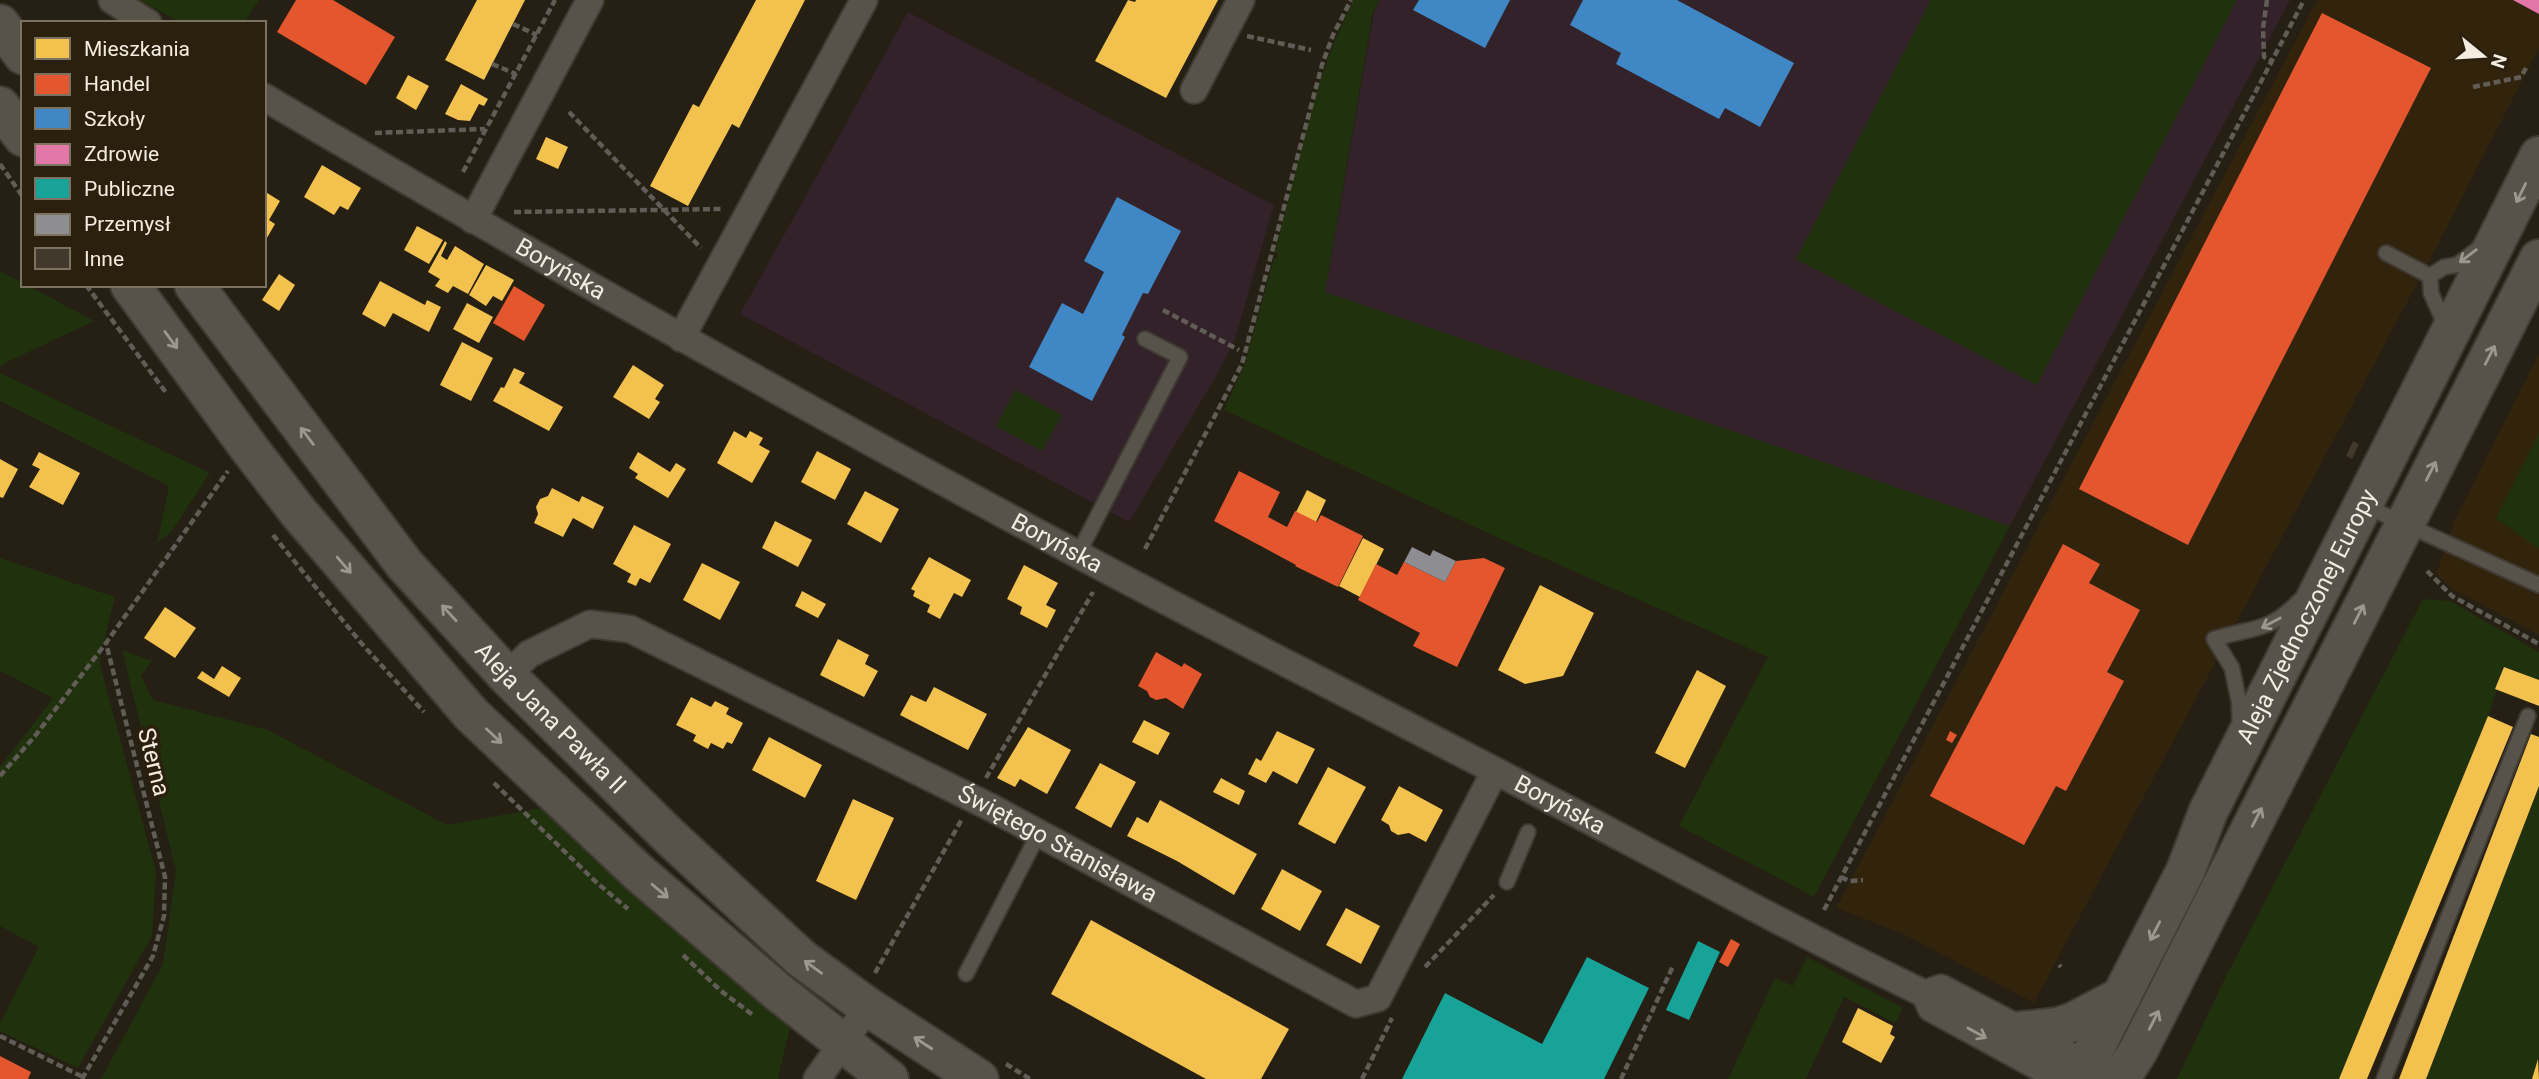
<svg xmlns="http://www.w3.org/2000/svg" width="2539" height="1079" viewBox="0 0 2539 1079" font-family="Roboto,sans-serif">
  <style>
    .built { fill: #32230d }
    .education { fill: #332229 }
    .green { fill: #20310d }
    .homes { fill: #f2c14e }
    .shops { fill: #e4572e }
    .schools { fill: #3f88c5 }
    .health { fill: #e377a8 }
    .public { fill: #17a398 }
    .industry { fill: #8d8d92 }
    .building { fill: #41392b }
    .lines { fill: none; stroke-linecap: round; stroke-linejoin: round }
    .lane-casing { stroke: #3f3a32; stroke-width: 18 }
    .street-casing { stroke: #3f3a32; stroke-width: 30 }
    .secondary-casing { stroke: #3f3a32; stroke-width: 42 }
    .path { stroke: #615d56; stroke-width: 4.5; stroke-dasharray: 7 3.5; stroke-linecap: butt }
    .lane { stroke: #57534b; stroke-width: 14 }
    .street { stroke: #57534b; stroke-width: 26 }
    .secondary { stroke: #57534b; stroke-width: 38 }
    .oneway { stroke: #9d988e }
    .labels { text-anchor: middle; stroke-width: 7; stroke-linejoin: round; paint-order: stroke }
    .street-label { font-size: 24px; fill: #f3ece0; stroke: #2b200e }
  </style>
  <rect width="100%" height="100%" fill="#251f14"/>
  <g class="built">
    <polygon points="2317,0 2539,0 2539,48 2436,248 2034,1003 1905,935 1836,908"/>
    <polygon points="2539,354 2539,635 2452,589 2436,574 2455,519"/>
  </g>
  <g class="education">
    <polygon points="1380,0 2290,0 2010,526 1325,292 1374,12"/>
    <polygon points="908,12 1274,205 1235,339 1218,373 1129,522 740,314"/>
  </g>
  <g class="green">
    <polygon points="140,0 259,0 244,23 181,23"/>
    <path d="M1354,0H1380L1373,12L1325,292L2010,526L1814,897L1679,826L1768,657L1503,540L1224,410L1245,363L1274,258H1277L1278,254L1275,252C1297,169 1313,77 1354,0Z"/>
    <polygon points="1931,0 2237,0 2037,385 1796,259"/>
    <polygon points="0,271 23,283 23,285 27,285 94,321 3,364 0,368"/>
    <polygon points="0,373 210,473 171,532 157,543 169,486 0,401"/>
    <polygon points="1016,390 1062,415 1042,451 996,426"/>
    <polygon points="2539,433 2539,549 2496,518"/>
    <polygon points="0,558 115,597 99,661 156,872 152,936 78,1068 0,1031 0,1023 39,947 0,926 0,767 53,698 0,671"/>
    <polygon points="2423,599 2450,601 2539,652 2539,680 2504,667 2488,716 2339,1079 2177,1079 2226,976"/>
    <polygon points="122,650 152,661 141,676 153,700 268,730 447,825 563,804 583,791 798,993 778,1079 101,1079 163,964 176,871"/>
    <polygon points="2539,786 2539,1057 2532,1079 2426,1079"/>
    <polygon points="1807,957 1903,1008 1895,1023 1844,997 1806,1079 1728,1079 1775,978 1793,986"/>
  </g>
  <g class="homes">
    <polygon points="477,0 525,0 484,80 445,60"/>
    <polygon points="756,0 805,0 739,128 732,124 688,206 650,186 693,104 699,107"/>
    <polygon points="1128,0 1135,2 1136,0 1218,0 1166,98 1095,61"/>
    <polygon points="408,75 429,86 416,110 396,98"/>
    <polygon points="461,84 488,99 484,106 479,104 470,121 458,120 445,114"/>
    <polygon points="546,137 568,147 558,169 536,159"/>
    <polygon points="322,165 361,188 348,210 340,206 334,215 304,197"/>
    <polygon points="264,191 280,201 269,220 275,224 264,243"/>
    <polygon points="417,226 443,240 429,264 404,250"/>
    <polygon points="445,241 447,243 441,256 447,260 455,246 484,264 468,294 453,286 448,293 435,286 440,279 428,272"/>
    <polygon points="486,265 514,280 502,301 493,296 486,306 469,295"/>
    <polygon points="279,274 295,285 279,311 262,300"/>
    <polygon points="380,281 425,305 427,300 441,307 429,332 393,313 385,327 362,314"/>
    <polygon points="467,303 493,317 479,343 453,329"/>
    <polygon points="462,342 493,358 471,401 440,385"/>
    <polygon points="633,365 664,385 655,399 660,402 649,419 613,397"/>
    <polygon points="514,368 525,373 519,383 563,407 549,431 493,401 501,387 504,388"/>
    <polygon points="734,431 746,438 750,431 763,438 759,445 770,451 752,483 717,463"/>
    <polygon points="817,451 851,469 835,500 801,482"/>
    <polygon points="39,452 80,473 63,505 29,487 40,469 32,465"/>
    <polygon points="638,452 670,472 676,463 686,469 668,498 635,478 638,474 629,468"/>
    <polygon points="0,459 18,469 3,498 0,497"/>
    <polygon points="552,488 579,502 582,496 604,507 593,529 573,518 563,537 534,523 538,514 536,507 540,499 548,496"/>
    <polygon points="1307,490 1326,500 1316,522 1296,512"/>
    <polygon points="865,491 899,509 881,543 847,524"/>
    <polygon points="775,521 812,540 798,567 762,548"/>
    <polygon points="634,525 671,544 650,583 640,578 636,586 627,582 631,574 613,564"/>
    <polygon points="1363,538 1384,549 1360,597 1339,586"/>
    <polygon points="929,557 971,580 962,597 954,593 940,619 927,612 930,605 913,596 915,591 911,589"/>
    <polygon points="702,563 740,582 720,620 683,600"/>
    <polygon points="1024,565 1058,583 1046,605 1056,610 1047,628 1020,614 1022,607 1007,599"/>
    <polygon points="1540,585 1594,613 1563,676 1525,684 1498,670"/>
    <polygon points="802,591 826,604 818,618 795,606"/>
    <polygon points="165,607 196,628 175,658 144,638"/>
    <polygon points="838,639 869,655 865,664 878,671 864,697 820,675"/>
    <polygon points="222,666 241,678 229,697 197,678 202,671 214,679"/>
    <polygon points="2504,667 2539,680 2539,706 2495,689"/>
    <polygon points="1697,670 1726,686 1685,768 1655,753"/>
    <polygon points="934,687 987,714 968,750 900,715 911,695 926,702"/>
    <polygon points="691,697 711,707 715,701 729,708 726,714 743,723 732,744 727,742 723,749 711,743 708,749 693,741 696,735 676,725"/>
    <polygon points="2488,716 2513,727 2367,1079 2339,1079"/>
    <polygon points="1144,720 1170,733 1158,755 1132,742"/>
    <polygon points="1028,727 1071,750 1047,794 1020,779 1015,787 997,778"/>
    <polygon points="1277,731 1315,749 1297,784 1273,771 1266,783 1248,774 1256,758 1261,761"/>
    <polygon points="2531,734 2539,737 2539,786 2426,1079 2399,1079"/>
    <polygon points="769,737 822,765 805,798 752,770"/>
    <polygon points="1100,763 1136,782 1111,828 1075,808"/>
    <polygon points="1328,767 1366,787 1335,844 1298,824"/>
    <polygon points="1221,778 1245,791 1239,805 1213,792"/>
    <polygon points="1399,786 1443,810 1426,842 1409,833 1398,835 1391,831 1389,825 1381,820"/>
    <polygon points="853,799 894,818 856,900 816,881"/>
    <polygon points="1160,800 1257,854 1234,895 1177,861 1127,836 1137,817 1148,823"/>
    <polygon points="1282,869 1322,891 1300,931 1261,909"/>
    <polygon points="1346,908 1380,926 1361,964 1326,945"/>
    <polygon points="1091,920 1289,1029 1261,1079 1206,1079 1051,994"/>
    <polygon points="1858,1008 1893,1026 1890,1034 1895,1037 1881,1063 1842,1042"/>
    <polygon points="2538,1059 2539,1079 2532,1079"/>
  </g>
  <g class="shops">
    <polygon points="296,0 333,0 395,37 366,85 277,32"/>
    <polygon points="2322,13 2431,68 2188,545 2079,489"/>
    <polygon points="514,286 545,305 524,341 493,323"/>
    <polygon points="1239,471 1280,492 1268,517 1287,527 1295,511 1317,522 1321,515 1363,536 1338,587 1295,566 1296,565 1214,521"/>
    <polygon points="2063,544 2100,564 2089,583 2140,610 2107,672 2124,681 2066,791 2056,786 2024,845 1930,796"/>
    <polygon points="1484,558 1505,568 1457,667 1413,646 1420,633 1358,600 1376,564 1397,575 1404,562 1445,582 1456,561"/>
    <polygon points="1156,652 1182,667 1184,663 1202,674 1183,709 1166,698 1156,700 1150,697 1147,691 1138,686"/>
    <polygon points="1950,731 1957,735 1952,743 1946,740"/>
    <polygon points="1731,939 1740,944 1728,967 1719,962"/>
    <polygon points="0,1056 31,1072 28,1079 0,1079"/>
  </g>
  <g class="schools">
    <polygon points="1419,0 1510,0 1485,48 1413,10"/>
    <polygon points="1583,0 1677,0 1794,63 1760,127 1725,108 1719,119 1616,64 1621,53 1570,25"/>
    <polygon points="1117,197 1181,231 1148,294 1143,293 1122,335 1125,337 1092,401 1029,367 1062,303 1083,314 1104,272 1084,261"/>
  </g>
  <polygon class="health" points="2513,0 2539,0 2539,14"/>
  <g class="public">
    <polygon points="1698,941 1720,952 1689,1020 1666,1010"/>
    <polygon points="1587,957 1649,988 1604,1079 1402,1079 1445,993 1542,1044"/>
  </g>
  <polygon class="industry" points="1412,547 1430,556 1433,550 1456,561 1445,582 1404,562"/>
  <polygon class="building" points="2353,441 2359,444 2352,459 2346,456"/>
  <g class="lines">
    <defs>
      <g id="lane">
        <polyline points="2386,253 2430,276"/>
        <polyline points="2430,276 2444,267 2457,265 2479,248"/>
        <polyline points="2430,276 2431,293 2446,327"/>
        <polyline points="2365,506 2539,585"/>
        <polyline points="1078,554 1180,357 1145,339"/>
        <path d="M2240,727L2239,702L2232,668L2214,639C2251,627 2269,633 2299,601"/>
        <polyline points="1507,882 1528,832"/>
        <polyline points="966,974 1039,833"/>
        <polyline points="2384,1079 2528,716"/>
      </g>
      <g id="street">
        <polyline points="112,0 148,23"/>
        <polyline points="1194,90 1241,0"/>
        <path id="s1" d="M264,97C528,253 796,403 1066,548C1194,617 1324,682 1453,749C1611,830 1765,917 1925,994"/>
        <polyline points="473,220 590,0"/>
        <polyline points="681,338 864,0"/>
        <path id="s2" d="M507,676L529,654L590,624L630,629L992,808L1356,1004L1378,998L1495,771"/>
        <polyline points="1925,994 1941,988 2088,1065 2097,1076"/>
        <polyline points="1925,994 1931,1008 2061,1079"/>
        <polyline points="817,1079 868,1007"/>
      </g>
      <g id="secondary">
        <polyline points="0,24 23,55"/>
        <polyline points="0,106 23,137"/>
        <polyline points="130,285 249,448 299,513 471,714 638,872 778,992 889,1079"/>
        <path id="s3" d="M194,285L405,565L507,676L669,836L802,959L868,1007L979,1079"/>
        <polyline points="2021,1031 2058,1027 2073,1022 2122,996"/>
        <path id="s4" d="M2079,1079L2186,870L2208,812L2539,156"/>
        <polyline points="2120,1079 2138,1051 2162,1004 2539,259"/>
      </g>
    </defs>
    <use href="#lane" class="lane-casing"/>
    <use href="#street" class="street-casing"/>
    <use href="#secondary" class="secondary-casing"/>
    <g class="path">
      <polyline points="2267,0 2263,28 2264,57 2272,61"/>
      <polyline points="513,24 537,35"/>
      <polyline points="1247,36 1311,50"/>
      <polyline points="492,64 516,74"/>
      <polyline points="2473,87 2521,77 2526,68"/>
      <polyline points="569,112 701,248"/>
      <polyline points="375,133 485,129"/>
      <polyline points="0,164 23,197"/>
      <polyline points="463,172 555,0"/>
      <polyline points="514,212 722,209"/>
      <polyline points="86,285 167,394"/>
      <polyline points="1163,310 1239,350"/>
      <polyline points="273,535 362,644 424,712"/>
      <polyline points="1145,549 1242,364 1322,65 1333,35 1351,0"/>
      <polyline points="2427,571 2452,596 2539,644"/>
      <polyline points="0,776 35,736 106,643"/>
      <polyline points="986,778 1093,592"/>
      <polyline points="494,783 596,882 628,909"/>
      <polyline points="1841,877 1849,881 1863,880"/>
      <polyline points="1824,910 2304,0"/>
      <polyline points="683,955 721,991 753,1015"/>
      <polyline points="2059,965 2061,967"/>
      <polyline points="1425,967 1494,895"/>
      <polyline points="875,973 962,819"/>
      <polyline points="0,1036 83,1077"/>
      <polyline points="1006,1064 1030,1079"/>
      <polyline points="82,1079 153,956 164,916 165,877 106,643 228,471"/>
      <polyline points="1362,1079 1392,1018"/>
      <polyline points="1621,1079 1673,966"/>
    </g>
    <use href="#lane" class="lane"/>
    <use href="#street" class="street"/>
    <use href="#secondary" class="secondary"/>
  </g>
  <defs><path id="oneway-shaft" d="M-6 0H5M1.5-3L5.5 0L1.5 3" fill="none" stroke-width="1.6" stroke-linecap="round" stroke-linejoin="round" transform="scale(1.75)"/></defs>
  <g class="oneway">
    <use href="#oneway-shaft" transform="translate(2521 193) rotate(116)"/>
    <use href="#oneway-shaft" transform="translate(2468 256) rotate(143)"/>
    <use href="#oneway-shaft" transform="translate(171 340) rotate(54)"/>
    <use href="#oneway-shaft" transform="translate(2490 355) rotate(-63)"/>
    <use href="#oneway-shaft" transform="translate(307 436) rotate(-127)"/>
    <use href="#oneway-shaft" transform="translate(2431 471) rotate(-63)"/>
    <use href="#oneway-shaft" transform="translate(344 565) rotate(49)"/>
    <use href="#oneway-shaft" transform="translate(449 613) rotate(-133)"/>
    <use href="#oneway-shaft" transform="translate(2359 614) rotate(-63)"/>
    <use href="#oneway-shaft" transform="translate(2271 623) rotate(152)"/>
    <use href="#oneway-shaft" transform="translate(494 736) rotate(43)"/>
    <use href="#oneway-shaft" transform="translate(2257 817) rotate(-63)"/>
    <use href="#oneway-shaft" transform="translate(660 891) rotate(40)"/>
    <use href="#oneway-shaft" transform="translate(2155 931) rotate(117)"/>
    <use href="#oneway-shaft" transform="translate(813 967) rotate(-144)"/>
    <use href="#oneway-shaft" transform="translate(2154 1020) rotate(-63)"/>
    <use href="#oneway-shaft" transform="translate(1977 1033) rotate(29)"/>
    <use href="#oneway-shaft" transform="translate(923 1043) rotate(-147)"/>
  </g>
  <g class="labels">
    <g class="street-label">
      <text dy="8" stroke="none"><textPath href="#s1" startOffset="343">Boryńska</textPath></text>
      <text dy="8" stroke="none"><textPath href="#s1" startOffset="910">Boryńska</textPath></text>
      <text dy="8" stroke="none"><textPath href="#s4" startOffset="516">Aleja Zjednoczonej Europy</textPath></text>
      <text dy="8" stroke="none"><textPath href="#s3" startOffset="562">Aleja Jana Pawła II</textPath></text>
      <text transform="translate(154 762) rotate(76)" y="8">Sterna</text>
      <text dy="8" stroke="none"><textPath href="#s1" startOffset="1477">Boryńska</textPath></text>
      <text dy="8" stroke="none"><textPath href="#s2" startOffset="618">Świętego Stanisława</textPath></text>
    </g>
  </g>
  <rect x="21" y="21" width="245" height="266" fill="#2b200e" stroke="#7b7262" stroke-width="2"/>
  <rect x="35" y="38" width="35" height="21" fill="#f2c14e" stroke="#7b7262" stroke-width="2"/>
  <text x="84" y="56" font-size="21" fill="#f3ece0">Mieszkania</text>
  <rect x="35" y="74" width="35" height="21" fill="#e4572e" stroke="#7b7262" stroke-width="2"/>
  <text x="84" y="91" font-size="21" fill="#f3ece0">Handel</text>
  <rect x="35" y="108" width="35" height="21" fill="#3f88c5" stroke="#7b7262" stroke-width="2"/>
  <text x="84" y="126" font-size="21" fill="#f3ece0">Szkoły</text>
  <rect x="35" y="144" width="35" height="21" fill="#e377a8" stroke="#7b7262" stroke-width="2"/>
  <text x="84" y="161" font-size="21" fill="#f3ece0">Zdrowie</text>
  <rect x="35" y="178" width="35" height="21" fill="#17a398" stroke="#7b7262" stroke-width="2"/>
  <text x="84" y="196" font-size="21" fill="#f3ece0">Publiczne</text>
  <rect x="35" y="214" width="35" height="21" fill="#8d8d92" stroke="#7b7262" stroke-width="2"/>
  <text x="84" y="231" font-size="21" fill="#f3ece0">Przemysł</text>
  <rect x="35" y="248" width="35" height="21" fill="#41392b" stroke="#7b7262" stroke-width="2"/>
  <text x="84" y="266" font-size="21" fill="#f3ece0">Inne</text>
  <g transform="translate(2483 56) rotate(108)" stroke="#2b200e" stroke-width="5" paint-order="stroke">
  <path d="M0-5L12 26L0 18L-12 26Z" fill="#f3ece0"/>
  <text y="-10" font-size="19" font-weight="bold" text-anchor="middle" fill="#f3ece0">N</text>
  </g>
</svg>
